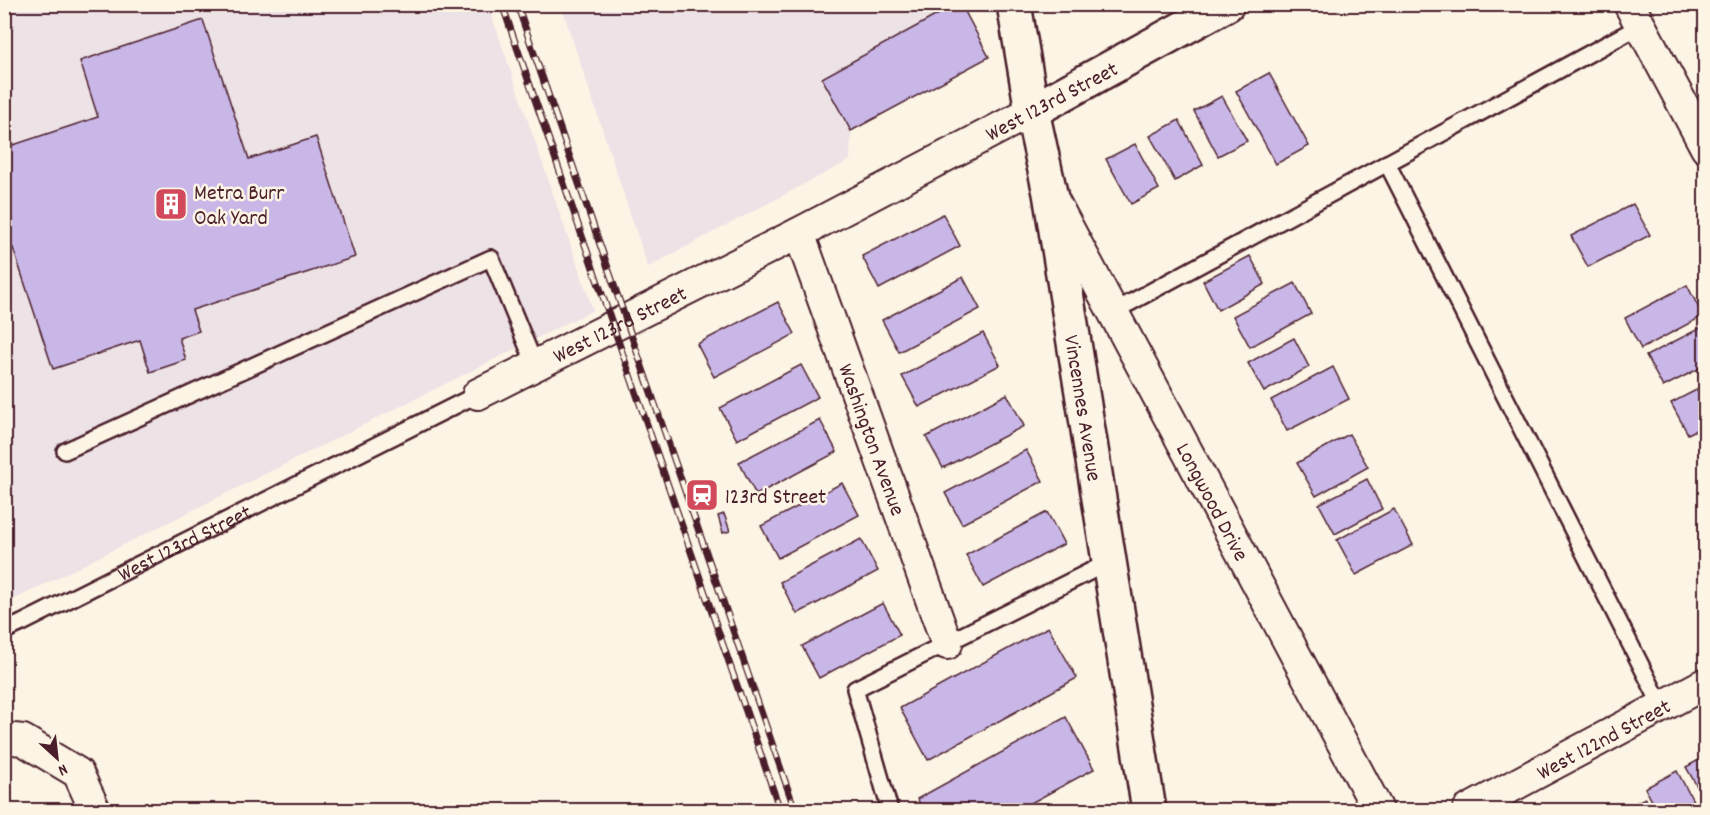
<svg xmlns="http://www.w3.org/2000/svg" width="1710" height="815" viewBox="0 0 1710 815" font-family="Dekko,sans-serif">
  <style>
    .built { fill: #ede2e6 }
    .building { fill: #c9b7e8; stroke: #4a1f2b; stroke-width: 1.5 }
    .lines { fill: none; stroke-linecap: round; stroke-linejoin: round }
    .lane-casing { stroke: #4a1f2b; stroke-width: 20 }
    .street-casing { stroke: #4a1f2b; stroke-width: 34 }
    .secondary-casing { stroke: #4a1f2b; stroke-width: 38 }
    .lane { stroke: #fcf5e5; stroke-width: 15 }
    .street { stroke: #fcf5e5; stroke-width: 30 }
    .secondary { stroke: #fcf5e5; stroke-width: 33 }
    .rail-casing { stroke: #4a1f2b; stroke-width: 7 }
    .rail { stroke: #fcf5e5; stroke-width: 4.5; stroke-dasharray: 14; stroke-linecap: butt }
    .labels { text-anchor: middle; stroke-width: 5; stroke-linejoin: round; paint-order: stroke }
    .street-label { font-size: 22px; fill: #4a1f2b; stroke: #fcf5e5 }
    .poi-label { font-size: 22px; fill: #4a1f2b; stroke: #fcf5e5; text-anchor: start }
  </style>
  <rect width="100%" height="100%" fill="#fcf5e5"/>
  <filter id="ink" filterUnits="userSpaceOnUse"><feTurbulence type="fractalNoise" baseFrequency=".0167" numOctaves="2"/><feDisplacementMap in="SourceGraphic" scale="12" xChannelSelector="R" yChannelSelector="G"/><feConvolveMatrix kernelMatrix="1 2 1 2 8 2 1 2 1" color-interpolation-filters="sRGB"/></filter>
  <g filter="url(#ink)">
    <g class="built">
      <polygon points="935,4 939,15 823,78 851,131 850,160 648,267 561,5"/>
      <polygon points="5,5 488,5 593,310 5,604"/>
    </g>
    <g class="building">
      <polygon points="957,4 961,4 989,57 851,131 822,78"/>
      <polygon points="203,20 249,159 316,137 355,257 192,310 199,331 179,338 186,360 150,372 140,340 53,369 13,248 4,251 4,148 98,117 80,61"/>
      <polygon points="1269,73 1309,146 1276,164 1236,91"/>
      <polygon points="1222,96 1247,141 1218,156 1194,111"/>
      <polygon points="1179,120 1203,165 1175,181 1150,136"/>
      <polygon points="1135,144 1159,189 1131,204 1106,159"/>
      <polygon points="1633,204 1650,235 1588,267 1571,236"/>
      <polygon points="943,214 960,246 879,289 862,256"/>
      <polygon points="1250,256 1265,284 1218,310 1203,281"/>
      <polygon points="963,277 980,309 899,352 882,320"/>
      <polygon points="1295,283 1311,314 1250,347 1233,316"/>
      <polygon points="1687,285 1703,316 1641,349 1625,318"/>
      <polygon points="778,302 795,334 714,377 697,344"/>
      <polygon points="1706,325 1706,365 1663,387 1646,356"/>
      <polygon points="983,333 1000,365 919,407 902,376"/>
      <polygon points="1294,338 1309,367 1264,392 1248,363"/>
      <polygon points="801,365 818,397 737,440 720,408"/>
      <polygon points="1333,367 1349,399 1287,431 1271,400"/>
      <polygon points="1706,385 1706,425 1688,434 1671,403"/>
      <polygon points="1007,394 1024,426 943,468 926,437"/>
      <polygon points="820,420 837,452 756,495 739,462"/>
      <polygon points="1349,434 1368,467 1316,496 1297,463"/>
      <polygon points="1026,450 1043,481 962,524 945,493"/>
      <polygon points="1367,479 1382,509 1335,534 1319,504"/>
      <polygon points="842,483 859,515 778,558 761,526"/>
      <polygon points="1394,509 1413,545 1356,575 1337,540"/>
      <polygon points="1047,512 1064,544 983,587 966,555"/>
      <polygon points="724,514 730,531 723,533 718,516"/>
      <polygon points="861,539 878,571 797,614 780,582"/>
      <polygon points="883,603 900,635 819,678 802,646"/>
      <polygon points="1048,627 1077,678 928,760 900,708"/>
      <polygon points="1066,717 1094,769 1018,810 924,810 917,799"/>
      <polygon points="1706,756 1706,802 1686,767"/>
      <polygon points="1677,771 1698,810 1657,810 1645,788"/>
      <polygon points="1645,798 1652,810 1622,810"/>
    </g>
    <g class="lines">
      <defs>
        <g id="lane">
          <polyline points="1387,163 1662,707"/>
          <polyline points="1113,312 1640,26"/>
          <polyline points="65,451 491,258 535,365"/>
          <path id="s1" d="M4,631L22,623L478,394"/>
          <polyline points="890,810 855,689 1109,562"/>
        </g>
        <g id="street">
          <polyline points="1629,4 1706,148"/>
          <path id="s2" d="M1054,201L1378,810"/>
          <path id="s3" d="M799,233L947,644"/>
          <path id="s4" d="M478,394L799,233L1032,111"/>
          <polyline points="4,738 23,740 78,773 95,810"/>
          <path id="s5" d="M1468,810L1706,683"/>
        </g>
        <g id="secondary">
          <path id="s6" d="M1014,4L1032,111L1050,193L1149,810"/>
          <polyline points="1032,111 1227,4"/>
        </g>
      </defs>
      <use href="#lane" class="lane-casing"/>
      <use href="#street" class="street-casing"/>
      <use href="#secondary" class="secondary-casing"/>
      <use href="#lane" class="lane"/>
      <use href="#street" class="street"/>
      <use href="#secondary" class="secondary"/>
      <defs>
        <g id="rail">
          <polyline points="502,4 780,810"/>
          <polyline points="517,4 795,810"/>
        </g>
      </defs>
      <use href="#rail" class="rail-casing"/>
      <use href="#rail" class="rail"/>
    </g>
  </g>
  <defs>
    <symbol id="building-square" viewBox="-11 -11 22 22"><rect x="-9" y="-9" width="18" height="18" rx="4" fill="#d1495b" stroke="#fcf5e5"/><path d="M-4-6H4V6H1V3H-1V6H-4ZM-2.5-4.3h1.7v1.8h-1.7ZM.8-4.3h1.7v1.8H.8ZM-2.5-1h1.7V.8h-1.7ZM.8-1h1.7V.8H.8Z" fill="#fff"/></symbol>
    <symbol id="station-square" viewBox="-11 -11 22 22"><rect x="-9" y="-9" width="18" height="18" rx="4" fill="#d1495b" stroke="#fcf5e5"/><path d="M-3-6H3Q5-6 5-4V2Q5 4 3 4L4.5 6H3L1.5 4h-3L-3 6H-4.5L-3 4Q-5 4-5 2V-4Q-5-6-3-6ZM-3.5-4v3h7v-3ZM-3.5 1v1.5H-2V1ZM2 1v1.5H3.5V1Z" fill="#fff"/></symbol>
  </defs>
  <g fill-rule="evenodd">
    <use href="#building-square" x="152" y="185" width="38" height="38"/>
    <use href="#station-square" x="683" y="476" width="38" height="38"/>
  </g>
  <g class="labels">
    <g class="street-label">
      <text transform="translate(1051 100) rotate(-28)" y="8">West 123rd Street</text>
      <text dy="8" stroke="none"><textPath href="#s4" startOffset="158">West 123rd Street</textPath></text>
      <text dy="8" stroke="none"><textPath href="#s6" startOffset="410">Vincennes Avenue</textPath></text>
      <text dy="8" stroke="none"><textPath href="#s3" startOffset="219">Washington Avenue</textPath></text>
      <text dy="8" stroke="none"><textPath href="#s2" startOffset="340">Longwood Drive</textPath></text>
      <text dy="8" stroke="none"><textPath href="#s1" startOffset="201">West 123rd Street</textPath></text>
      <text dy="8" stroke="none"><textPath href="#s5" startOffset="153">West 122nd Street</textPath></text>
    </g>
    <g class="poi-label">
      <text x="194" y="199">Metra Burr<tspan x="194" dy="25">Oak Yard</tspan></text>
      <text x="725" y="503">123rd Street</text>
    </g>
  </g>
  <rect width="1710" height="815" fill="none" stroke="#fcf5e5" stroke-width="24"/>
  <rect x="12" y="12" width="1686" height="791" fill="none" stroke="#4a1f2b" stroke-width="2" filter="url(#ink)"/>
  <g transform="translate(57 758) rotate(153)" stroke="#fcf5e5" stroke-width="4.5" paint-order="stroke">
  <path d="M0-4.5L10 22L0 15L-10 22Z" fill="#4a1f2b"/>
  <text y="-9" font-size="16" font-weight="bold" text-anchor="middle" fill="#4a1f2b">N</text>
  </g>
</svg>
